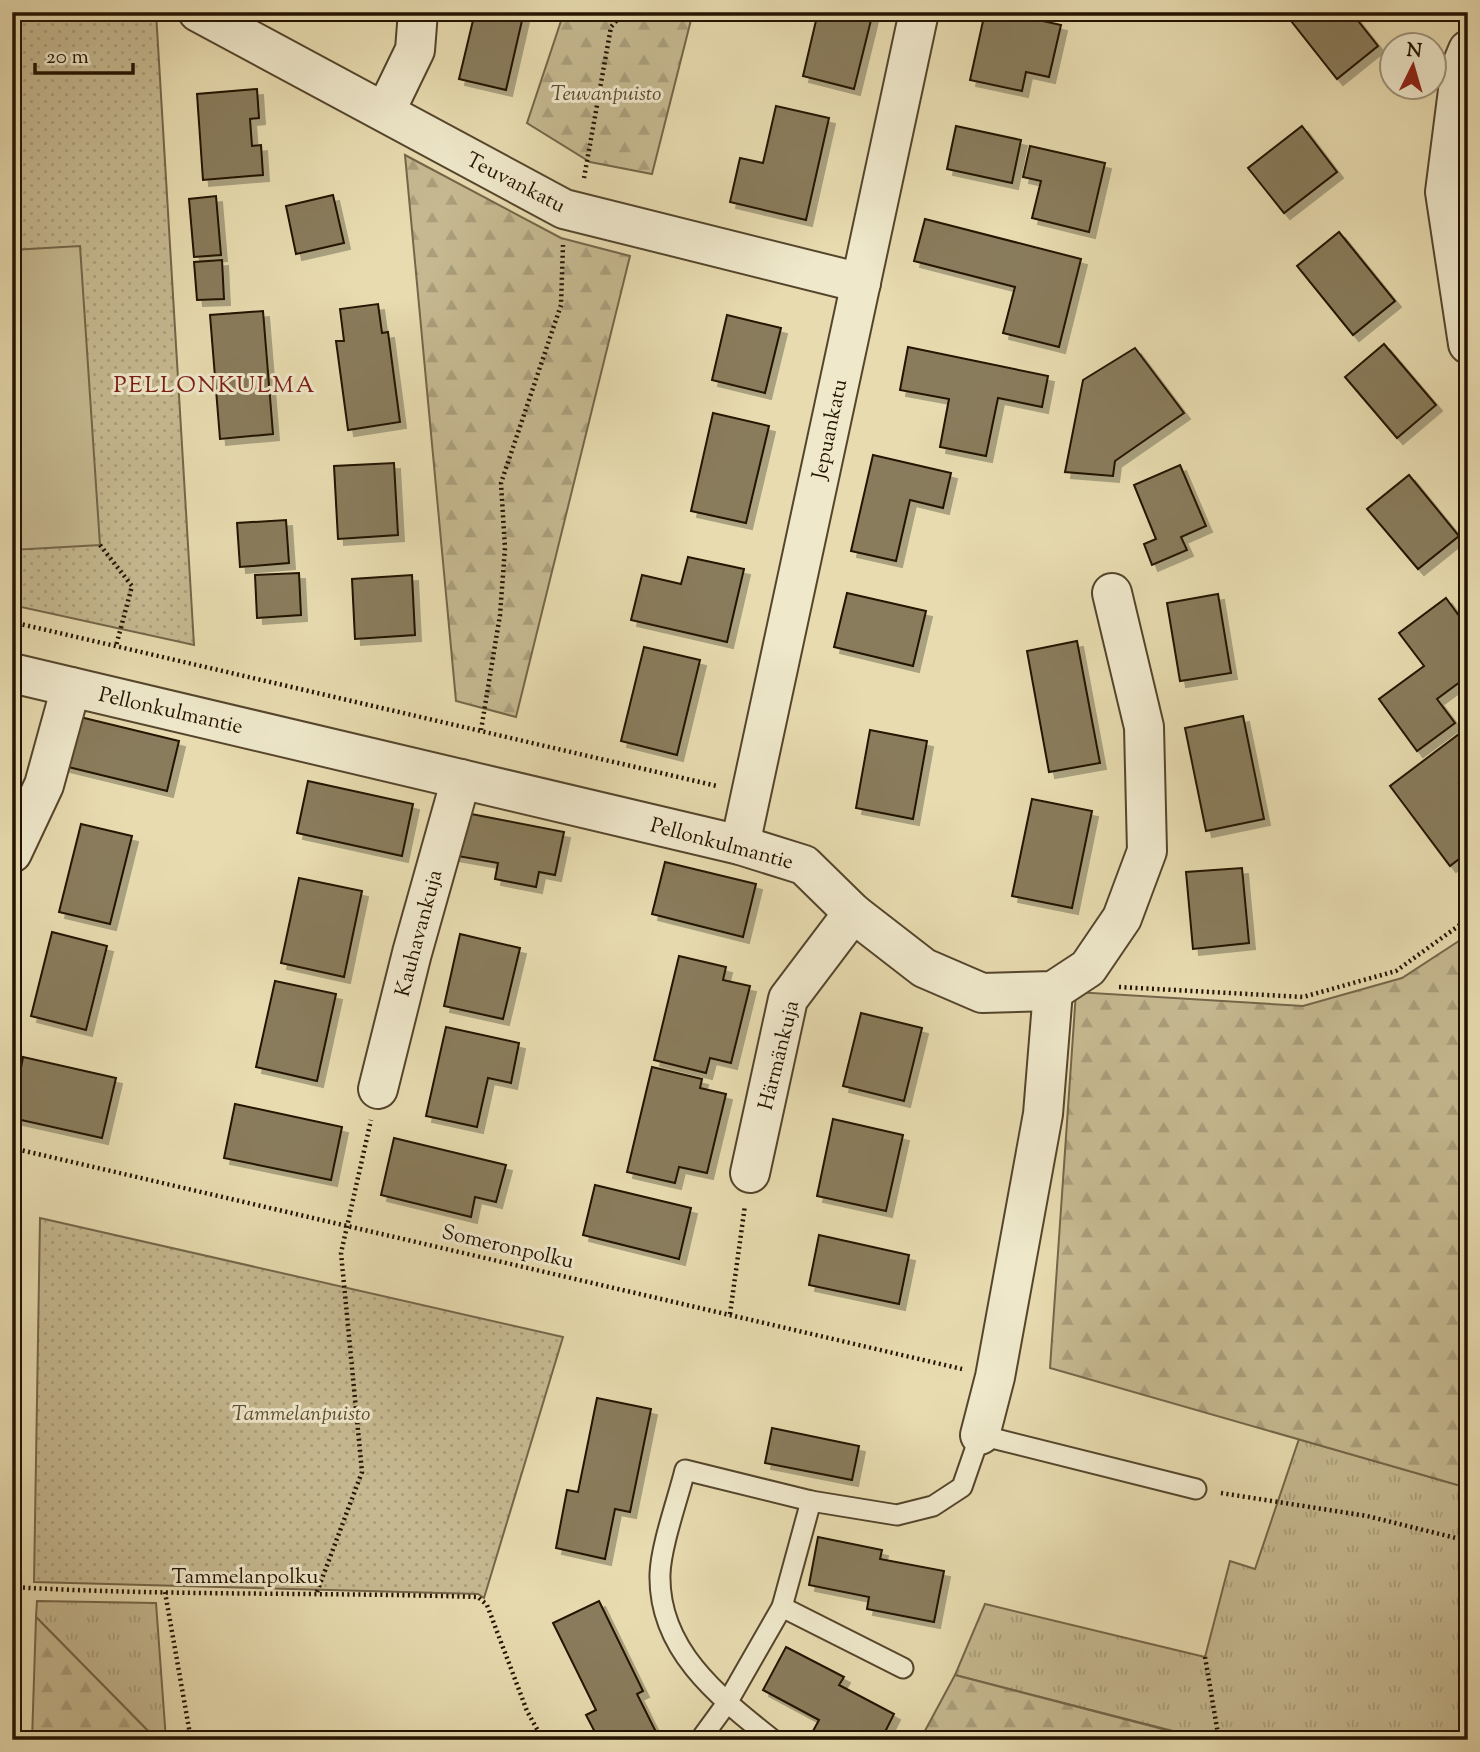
<svg xmlns="http://www.w3.org/2000/svg" width="1480" height="1752" viewBox="0 0 1480 1752" font-family="'Sorts Mill Goudy',serif">
  <style>
    .grass { fill: url(#grass-tufts); stroke: #756649; stroke-width: 2 }
    .forest { fill: url(#forest-firs); stroke: #756649; stroke-width: 2 }
    .park { fill: url(#park-dots); stroke: #756649; stroke-width: 2 }
    .pitch { fill: #c6b991; stroke: #756649; stroke-width: 2 }
    .building { fill: #897b5b; stroke: #241301; stroke-width: 2; filter: url(#shadow) }
    .lines { fill: none; stroke-linecap: round; stroke-linejoin: round }
    .lane-casing { stroke: #55452c; stroke-width: 23 }
    .street-casing { stroke: #55452c; stroke-width: 42 }
    .path { stroke: #241301; stroke-width: 4.5; stroke-dasharray: 2 3.5; stroke-linecap: butt }
    .lane { stroke: #efe8cb; stroke-width: 19 }
    .street { stroke: #efe8cb; stroke-width: 38 }
    .labels { text-anchor: middle; stroke-width: 6; stroke-linejoin: round; paint-order: stroke }
    .park-label { font-size: 21px; font-style: italic; fill: #5d4d33; stroke: #efe8cb }
    .street-label { font-size: 21px; fill: #241301; stroke: #efe8cb }
    .neighbourhood-label { font-size: 23px; letter-spacing: 2px; fill: #7a1f14; stroke: #efe8cb }
  </style>
  <defs>
    <pattern id="grass-tufts" width="24" height="20" patternUnits="userSpaceOnUse" patternTransform="scale(1.75)"><rect width="24" height="20" fill="#c6b991"/><path d="M3 7l-1-3M5 7V3M7 7l1-3M15 17l-1-3M17 17v-4M19 17l1-3" fill="none" stroke="#aa9e7b"/></pattern>
    <pattern id="forest-firs" width="22" height="20" patternUnits="userSpaceOnUse" patternTransform="scale(1.75)"><rect width="22" height="20" fill="#c6b991"/><path d="M5 1l3.5 6h-7zM16 11l3.5 6h-7z" fill="#aa9e7b"/></pattern>
    <pattern id="park-dots" width="8" height="8" patternUnits="userSpaceOnUse" patternTransform="scale(1.75)"><rect width="8" height="8" fill="#c6b991"/><path d="M2 2h.1M6 6h.1" fill="none" stroke="#aa9e7b" stroke-width="1.8" stroke-linecap="round"/></pattern>
    <filter id="shadow"><feDropShadow dx="6" dy="6" stdDeviation="0" flood-color="#0004"/></filter>
  </defs>
  <rect width="100%" height="100%" fill="#e7dbaf"/>
  <filter id="stains"><feTurbulence type="fractalNoise" baseFrequency=".00286" numOctaves="4"/><feColorMatrix values="0 0 0 0 .2 0 0 0 0 .09 0 0 0 0 .02 0 0 0 .5 -.17"/></filter>
  <radialGradient id="worn" r=".72"><stop offset=".6" stop-color="#630" stop-opacity="0"/><stop offset="1" stop-color="#630" stop-opacity=".3"/></radialGradient>
  <g class="grass">
    <polygon points="1299,1439 1468,1488 1468,1740 1208,1740 955,1675 985,1604 1205,1657 1230,1561 1255,1569"/>
    <polygon points="37,1601 156,1603 166,1740 157,1740 36,1617"/>
  </g>
  <g class="forest">
    <polygon points="564,12 693,12 652,174 590,162 527,123"/>
    <polygon points="405,155 561,238 630,256 516,717 456,701"/>
    <polygon points="1468,935 1468,1488 1050,1368 1076,992 1303,1006 1402,978"/>
    <polygon points="36,1617 157,1740 32,1740"/>
    <polygon points="955,1675 1205,1740 920,1740"/>
  </g>
  <g class="park">
    <polygon points="12,12 156,12 194,645 12,605"/>
    <polygon points="40,1218 563,1337 484,1598 478,1594 34,1582"/>
  </g>
  <polygon class="pitch" points="80,246 100,545 12,550 12,250"/>
  <g class="building">
    <polygon points="475,12 524,12 506,90 459,79"/>
    <polygon points="818,12 873,12 854,89 803,76"/>
    <polygon points="985,12 1002,12 1061,25 1049,77 1026,72 1022,91 970,80"/>
    <polygon points="1284,12 1351,12 1378,46 1337,79"/>
    <polygon points="257,89 259,118 250,119 252,146 261,145 263,175 203,180 197,94"/>
    <polygon points="776,106 829,118 806,220 730,202 740,158 763,163"/>
    <polygon points="956,126 1021,140 1012,183 947,169"/>
    <polygon points="1302,126 1337,172 1284,213 1248,168"/>
    <polygon points="1030,146 1105,163 1089,232 1032,218 1041,181 1023,177"/>
    <polygon points="333,195 344,243 296,254 286,206"/>
    <polygon points="216,196 221,255 194,257 189,199"/>
    <polygon points="925,219 1081,259 1059,347 1003,333 1015,287 914,261"/>
    <polygon points="1339,232 1395,301 1353,335 1297,266"/>
    <polygon points="222,260 224,299 197,300 194,262"/>
    <polygon points="378,304 382,333 388,332 400,422 348,430 336,341 344,341 340,309"/>
    <polygon points="263,311 273,434 220,439 210,315"/>
    <polygon points="727,315 781,328 765,393 712,380"/>
    <polygon points="1384,344 1436,405 1397,438 1345,377"/>
    <polygon points="908,347 1048,376 1042,407 998,398 986,456 940,447 949,399 900,390"/>
    <polygon points="1135,348 1184,413 1115,461 1113,476 1065,472 1083,380"/>
    <polygon points="713,413 769,426 746,523 691,511"/>
    <polygon points="873,455 951,473 943,508 910,500 896,561 851,551"/>
    <polygon points="394,463 398,535 338,539 334,466"/>
    <polygon points="1180,465 1206,526 1181,537 1187,550 1152,565 1144,544 1156,539 1134,485"/>
    <polygon points="1409,475 1459,536 1418,569 1367,509"/>
    <polygon points="286,520 289,563 240,567 237,523"/>
    <polygon points="688,557 744,569 727,642 631,620 642,575 681,584"/>
    <polygon points="299,573 301,615 257,618 255,575"/>
    <polygon points="412,575 415,635 355,639 352,579"/>
    <polygon points="847,593 926,611 913,666 834,647"/>
    <polygon points="1218,594 1231,673 1180,681 1167,603"/>
    <polygon points="1446,598 1468,628 1468,676 1437,699 1455,723 1417,751 1379,699 1424,666 1399,633"/>
    <polygon points="1077,641 1100,763 1049,772 1027,651"/>
    <polygon points="644,647 700,660 677,755 621,741"/>
    <polygon points="76,716 179,741 167,791 64,766"/>
    <polygon points="1243,716 1264,819 1206,831 1185,728"/>
    <polygon points="870,730 927,741 913,819 856,808"/>
    <polygon points="1463,731 1468,738 1468,777 1459,784 1468,795 1468,852 1450,866 1390,786"/>
    <polygon points="308,781 413,804 402,856 297,833"/>
    <polygon points="1032,799 1092,811 1072,908 1012,896"/>
    <polygon points="461,812 564,832 555,875 539,872 536,887 495,879 498,863 452,855"/>
    <polygon points="81,824 132,836 110,924 59,912"/>
    <polygon points="665,862 756,884 743,937 652,914"/>
    <polygon points="1242,868 1249,943 1193,949 1186,872"/>
    <polygon points="299,878 362,891 344,977 281,963"/>
    <polygon points="52,932 107,946 86,1030 31,1016"/>
    <polygon points="460,934 520,948 503,1019 444,1006"/>
    <polygon points="679,956 726,967 723,980 750,986 731,1063 710,1058 706,1073 654,1060"/>
    <polygon points="275,981 336,994 317,1081 256,1067"/>
    <polygon points="861,1013 922,1028 904,1101 843,1086"/>
    <polygon points="446,1027 519,1043 511,1083 488,1078 477,1127 426,1116"/>
    <polygon points="23,1057 116,1078 102,1138 12,1118 12,1071 20,1073"/>
    <polygon points="652,1067 702,1079 700,1088 726,1094 707,1173 679,1167 675,1183 627,1172"/>
    <polygon points="235,1104 342,1127 331,1180 224,1158"/>
    <polygon points="833,1119 903,1135 886,1211 817,1196"/>
    <polygon points="394,1138 506,1165 496,1202 475,1197 471,1217 381,1195"/>
    <polygon points="595,1185 691,1208 679,1259 583,1235"/>
    <polygon points="819,1235 909,1255 899,1304 809,1285"/>
    <polygon points="597,1398 651,1409 630,1512 615,1509 605,1559 556,1548 567,1490 578,1492"/>
    <polygon points="772,1428 859,1446 852,1480 765,1463"/>
    <polygon points="818,1537 882,1550 880,1559 944,1571 934,1622 867,1609 869,1597 809,1585"/>
    <polygon points="599,1601 643,1691 637,1694 660,1740 599,1740 586,1715 596,1710 553,1623"/>
    <polygon points="786,1647 844,1677 839,1685 894,1714 881,1740 831,1740 813,1731 819,1720 763,1690"/>
  </g>
  <g class="lines">
    <defs>
      <g id="lane">
        <polyline points="811,1501 897,1515 933,1506 962,1487 980,1435 1196,1489"/>
        <polyline points="782,1607 903,1668"/>
        <path d="M700,1740L727,1703L782,1607L811,1501L685,1470C678,1499 661,1545 660,1574C658,1650 719,1697 773,1740"/>
      </g>
      <g id="street">
        <polyline points="198,12 564,209 861,283"/>
        <polyline points="1468,50 1461,67 1445,192 1468,344"/>
        <polyline points="385,112 415,50 418,12"/>
        <polyline points="12,673 740,845 804,865 853,913 924,968 982,993 1053,991 1088,968 1122,918 1147,851 1144,727 1112,593"/>
        <polyline points="740,845 919,12"/>
        <polyline points="12,853 44,785 71,687"/>
        <polyline points="378,1089 412,953 461,779"/>
        <polyline points="750,1173 788,999 853,913"/>
        <polyline points="980,1435 995,1377 1043,1114 1053,991"/>
      </g>
    </defs>
    <use href="#lane" class="lane-casing"/>
    <use href="#street" class="street-casing"/>
    <g class="path">
      <polyline points="584,178 611,27 624,12"/>
      <polyline points="100,545 132,586 116,646"/>
      <polyline points="12,622 717,786"/>
      <polyline points="481,730 500,615 505,548 501,483 561,305 563,245"/>
      <polyline points="1119,987 1303,997 1396,971 1468,919"/>
      <polyline points="12,1148 962,1369"/>
      <polyline points="730,1314 745,1205"/>
      <polyline points="1221,1493 1367,1516 1468,1541"/>
      <path d="M12,1587C167,1596 323,1592 478,1597L487,1605L527,1711L543,1740"/>
      <polyline points="165,1592 191,1740"/>
      <polyline points="317,1592 362,1472 341,1253 371,1120"/>
      <polyline points="1205,1657 1219,1740"/>
    </g>
    <use href="#lane" class="lane"/>
    <use href="#street" class="street"/>
  </g>
  <g class="labels">
    <g class="park-label">
      <text x="606" y="100">Teuvanpuisto</text>
      <text x="301" y="1420">Tammelanpuisto</text>
    </g>
    <g class="street-label">
      <text transform="translate(516 182) rotate(27)" y="7">Teuvankatu</text>
      <text transform="translate(829 429) rotate(-78)" y="7">Jepuankatu</text>
      <text transform="translate(171 710) rotate(13)" y="7">Pellonkulmantie</text>
      <text transform="translate(722 843) rotate(15)" y="7">Pellonkulmantie</text>
      <text transform="translate(418 933) rotate(-75)" y="7">Kauhavankuja</text>
      <text transform="translate(778 1055) rotate(-76)" y="7">Härmänkuja</text>
      <text transform="translate(508 1246) rotate(13)" y="7">Someronpolku</text>
      <text x="245" y="1583">Tammelanpolku</text>
    </g>
    <g class="neighbourhood-label">
      <text x="215" y="392">PELLONKULMA</text>
    </g>
  </g>
  <rect width="1480" height="1752" fill="none" stroke="#e7dbaf" stroke-width="42"/>
  <rect x="14" y="14" width="1452" height="1724" fill="none" stroke="#241301" stroke-width="3.5"/>
  <rect x="21" y="21" width="1438" height="1710" fill="none" stroke="#241301" stroke-width="2"/>
  <g transform="translate(1413 66) rotate(5)"><circle r="33" fill="#efe8cb" stroke="#9e937a" stroke-width="2"/>
  <path d="M0-5L12 26L0 18L-12 26Z" fill="#8f2418"/>
  <text y="-10" font-size="19" font-weight="bold" text-anchor="middle" fill="#241301">N</text>
  </g>
  <path d="M35 63v10h98v-10" fill="none" stroke="#241301" stroke-width="3.5"/>
  <text x="46" y="63" font-size="21" fill="#241301" stroke="#efe8cb" stroke-width="5" paint-order="stroke">20 m</text>
  <rect width="100%" height="100%" filter="url(#stains)"/>
  <rect width="100%" height="100%" fill="url(#worn)"/>
</svg>
